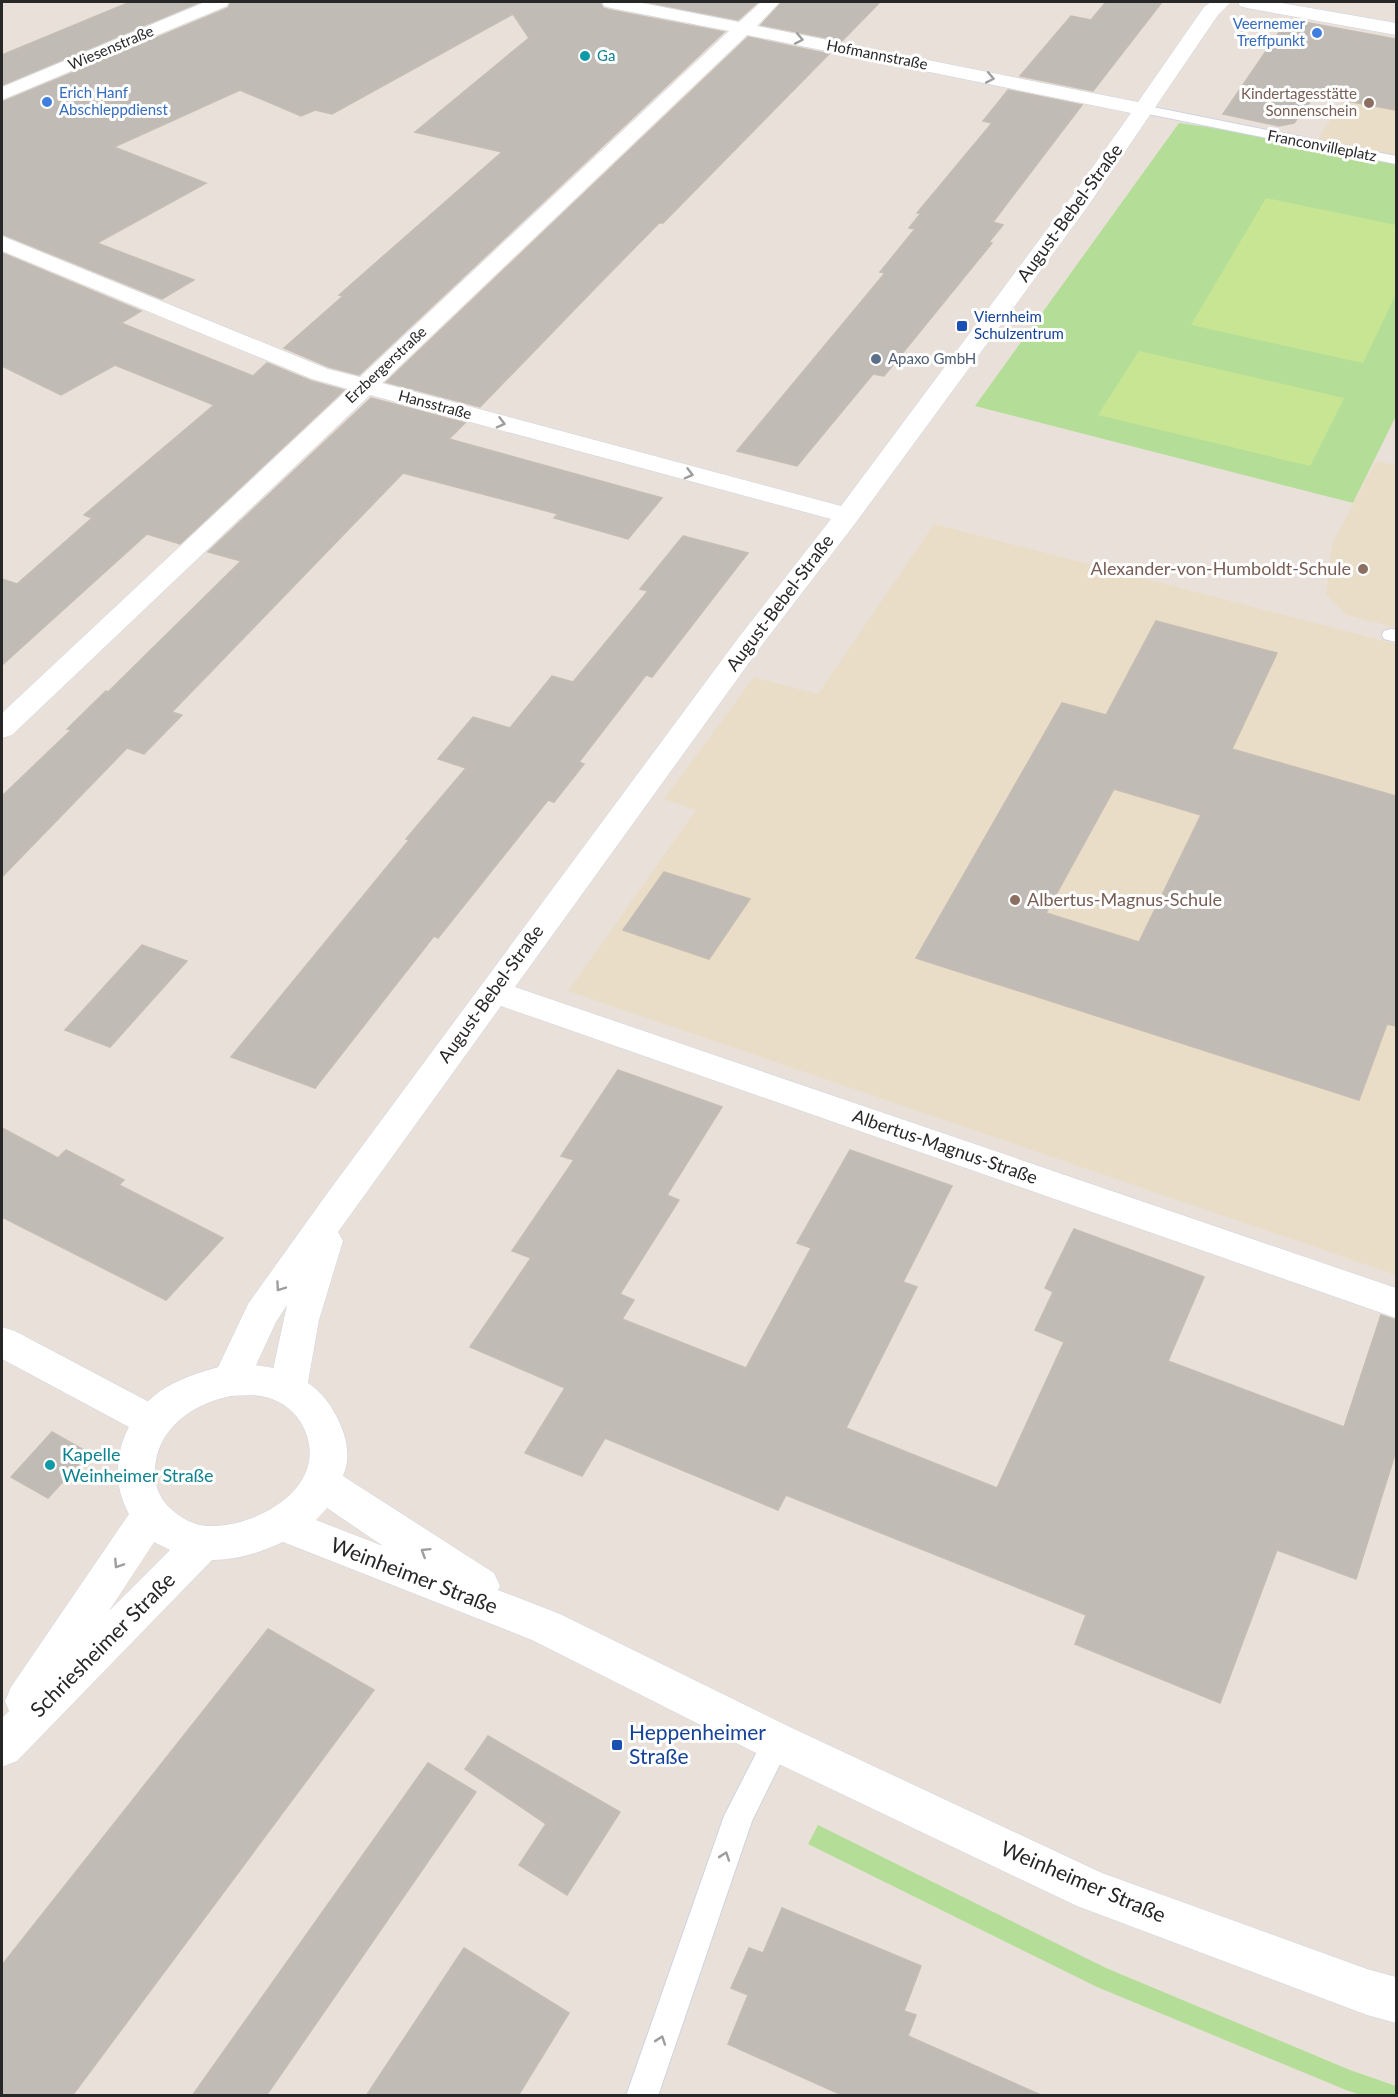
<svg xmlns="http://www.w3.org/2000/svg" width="1398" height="2097" viewBox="0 0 1398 2097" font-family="Lato,sans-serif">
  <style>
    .education { fill: #eaddc8 }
    .green { fill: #b4de97 }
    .pitch { fill: #c7e593 }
    .building { fill: #c1bbb6; stroke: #c4bdb3; stroke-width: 1.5; fill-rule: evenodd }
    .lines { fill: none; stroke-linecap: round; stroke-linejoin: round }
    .lane-casing { stroke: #ced3e0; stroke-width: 2 }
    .street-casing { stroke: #ced3e0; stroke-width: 1 }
    .secondary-casing { stroke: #ced3e0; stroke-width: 1 }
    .lane { fill: #fff; fill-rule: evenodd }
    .street { fill: #fff; fill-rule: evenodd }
    .secondary { fill: #fff; fill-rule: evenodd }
    .oneway { stroke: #9e9e9e }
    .shop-dot { fill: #3f7fe0; stroke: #fff; stroke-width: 2 }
    .culture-dot { fill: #0f9aa8; stroke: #fff; stroke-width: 2 }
    .education-dot { fill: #8d6e63; stroke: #fff; stroke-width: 2 }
    .transit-dot { fill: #1a4fb4; stroke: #fff; stroke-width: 2 }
    .service-dot { fill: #5c6f8a; stroke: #fff; stroke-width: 2 }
    .labels { text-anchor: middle; stroke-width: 6; stroke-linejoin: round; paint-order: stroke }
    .far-shop-label { font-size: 15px; fill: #366cbe; stroke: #fff; text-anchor: end }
    .far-street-label { font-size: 15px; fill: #272727; stroke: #fff }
    .far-culture-label { font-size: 15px; fill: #0d838f; stroke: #fff; text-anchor: start }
    .far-education-label { font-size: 15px; fill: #785e54; stroke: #fff; text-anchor: end }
    .far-transit-label { font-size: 15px; fill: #164399; stroke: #fff; text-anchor: start }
    .far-service-label { font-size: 15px; fill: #4e5e75; stroke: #fff; text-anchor: start }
    .street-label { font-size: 18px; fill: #272727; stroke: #fff }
    .education-label { font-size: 18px; fill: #785e54; stroke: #fff; text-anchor: end }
    .culture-label { font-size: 18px; fill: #0d838f; stroke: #fff; text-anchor: start }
    .near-street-label { font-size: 21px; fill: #272727; stroke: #fff }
    .near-transit-label { font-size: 21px; fill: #164399; stroke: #fff; text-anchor: start }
  </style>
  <rect width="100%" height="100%" fill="#e9e1d9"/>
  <g class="education">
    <polygon points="1367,61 1396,66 1396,156 1317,141"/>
    <polygon points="1376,461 1396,465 1396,628 1347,615 1326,595 1332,544"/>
    <polygon points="934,524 1396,644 1396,1275 568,991 696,810 664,799 754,677 818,694"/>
  </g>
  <g class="green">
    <polygon points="1179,123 1289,139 1396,160 1396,416 1353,503 975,406"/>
    <polygon points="818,1825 1106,1968 1350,2070 1396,2086 1396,2095 1361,2095 1346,2090 1097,1987 808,1844"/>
  </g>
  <g class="pitch">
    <polygon points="1266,198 1396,225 1396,294 1363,363 1191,325"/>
    <polygon points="1139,351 1344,398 1310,466 1098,415"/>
  </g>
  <g class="building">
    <polygon points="130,2 200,2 2,85 2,55"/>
    <polygon points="231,2 600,2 603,8 610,10 724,32 359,375 329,367 284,348 343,296 339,295 502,152 415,132 529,38 513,14 332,114 315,110 301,116 240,90 114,147 206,183 97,243 194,280 162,299 2,234 2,102 228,8"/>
    <polygon points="646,2 758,2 738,20"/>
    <polygon points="782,2 880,2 842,41 761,25"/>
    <polygon points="1106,2 1162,2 1093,91 1020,76 1071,16 1091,20"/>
    <polygon points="1288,19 1396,39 1396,110 1315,95 1294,123 1279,126 1223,114"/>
    <polygon points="748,37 829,54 663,223 659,223 604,279 480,407 386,382"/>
    <polygon points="1008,90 1082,105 993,222 1003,225 989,242 992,243 884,376 873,374 797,466 737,451 885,273 880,272 915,229 909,228 921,213 917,213 992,123 983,121"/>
    <polygon points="2,253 141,311 121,323 253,376 267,363 311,381 344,390 180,544 147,534 2,665 2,579 17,584 92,518 84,515 214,405 115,365 61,395 2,366"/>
    <polygon points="371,398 465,423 449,439 662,498 628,539 554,518 558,514 403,473 172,712 182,715 144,754 127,748 2,877 2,796 71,730 67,729 106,691 108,692 241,561 208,552"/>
    <polygon points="683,536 748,553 652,677 646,675 579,762 584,764 554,802 548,800 438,938 434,936 315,1088 231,1057 409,840 406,839 466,768 438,759 473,717 510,728 552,676 573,682 648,591 640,589"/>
    <path d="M1156,621L1277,653L1232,749L1396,796V1026L1387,1024L1359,1100L916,958L1062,703L1106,715ZM1114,789L1201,815L1139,942L1046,913Z"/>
    <polygon points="664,872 750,899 709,959 623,930"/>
    <polygon points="142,945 187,961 110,1047 65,1030"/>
    <polygon points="618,1070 722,1107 667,1195 679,1200 620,1294 634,1300 622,1319 746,1368 811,1248 797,1243 850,1150 952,1186 903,1282 917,1287 846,1428 997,1488 1064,1342 1035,1330 1053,1292 1045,1288 1074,1229 1204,1277 1168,1361 1344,1427 1381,1315 1396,1320 1396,1451 1356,1579 1277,1550 1220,1703 1075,1644 1086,1615 786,1495 778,1510 605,1438 582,1476 525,1453 565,1388 470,1347 531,1258 512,1251 574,1160 561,1156"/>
    <polygon points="2,1128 58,1158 66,1150 124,1180 119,1185 223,1238 166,1300 2,1217"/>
    <polygon points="52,1432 89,1453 48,1498 11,1477"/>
    <polygon points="268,1629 374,1690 72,2096 2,2096 2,1965"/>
    <polygon points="488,1736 620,1812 567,1895 519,1865 546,1824 465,1769"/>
    <polygon points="428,1763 476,1792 266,2096 192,2096"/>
    <polygon points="782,1908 921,1966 904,2011 916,2015 908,2036 1043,2096 844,2096 728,2044 748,1995 731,1988 749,1948 763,1953"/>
    <polygon points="464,1948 569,2013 518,2096 366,2096"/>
  </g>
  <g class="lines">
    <defs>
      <g id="lane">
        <polygon points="1143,105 1396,156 1396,164 1138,112 1136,109"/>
        <polygon points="1391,629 1396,630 1396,642 1384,639 1382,635 1384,631"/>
        <polygon points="777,1728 787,1732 791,1742 752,1821 658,2096 626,2096 724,1816 767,1732"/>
      </g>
      <g id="street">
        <polygon points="205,2 229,2 227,6 2,100 2,87"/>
        <path d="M602,2H637L739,22L761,2H780L757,26L1138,102L1204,7L1211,2H1231L1218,15L1088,206L857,521L759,649L515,987L1396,1288V1318L501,1006L338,1232L343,1241L319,1320L307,1388L301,1399L288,1404L275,1399L269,1388L287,1305L276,1322L244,1391L231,1396L218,1391L212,1380L248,1304L326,1195L739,637L831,519L370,395L12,735L2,738V713L348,389L312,379L2,251V236L328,369L360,377L729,31L611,8L604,6ZM747,35L1131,113L1072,196L841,506L382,383Z"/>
        <polygon points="1238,2 1276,2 1396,23 1396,35 1247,8 1240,6"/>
        <polygon points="2,1327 15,1331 166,1411 172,1422 166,1433 153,1438 140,1433 2,1359"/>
      </g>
      <path id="secondary" d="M231,1364C281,1364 321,1377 341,1426C348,1443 350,1459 343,1476L494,1573L500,1586L498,1590L560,1614L792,1728L1102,1873L1367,1969L1396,1977V2023L1367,2015L1077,1906L762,1756L532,1640L283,1542C260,1553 237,1560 212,1560L17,1761L2,1767V1718L9,1711L5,1701L11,1687L129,1514C104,1470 123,1414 165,1388C185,1376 209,1369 231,1364ZM231,1396C244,1395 259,1394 272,1399C288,1405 300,1417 306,1433C327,1490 254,1528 207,1526C193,1525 181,1518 171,1509C160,1499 155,1487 155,1473C155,1429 192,1404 231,1396ZM327,1508L383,1546L316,1520ZM154,1542L170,1550L109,1611Z"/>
    </defs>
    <use href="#lane" class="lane-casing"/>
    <use href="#street" class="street-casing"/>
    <use href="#secondary" class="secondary-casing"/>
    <use href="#lane" class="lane"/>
    <use href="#street" class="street"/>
    <use href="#secondary" class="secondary"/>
  </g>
  <defs><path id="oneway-chevron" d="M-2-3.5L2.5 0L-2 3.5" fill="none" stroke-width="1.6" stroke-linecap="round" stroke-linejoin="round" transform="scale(1.5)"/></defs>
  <g class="oneway">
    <use href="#oneway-chevron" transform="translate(799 39) rotate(11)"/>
    <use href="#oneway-chevron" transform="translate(990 78) rotate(11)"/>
    <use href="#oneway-chevron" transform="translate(501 423) rotate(15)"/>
    <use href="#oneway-chevron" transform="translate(689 474) rotate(15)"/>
    <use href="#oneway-chevron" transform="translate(280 1287) rotate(125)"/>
    <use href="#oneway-chevron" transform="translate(425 1552) rotate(-148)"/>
    <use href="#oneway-chevron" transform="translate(118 1564) rotate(123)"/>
    <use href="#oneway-chevron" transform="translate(725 1856) rotate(-71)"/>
    <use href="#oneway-chevron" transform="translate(661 2040) rotate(-71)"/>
  </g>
  <g class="shop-dot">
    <circle cx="1317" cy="33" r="6"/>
    <circle cx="47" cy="102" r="6"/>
  </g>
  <g class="culture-dot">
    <circle cx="585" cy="56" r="6"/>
    <circle cx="50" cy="1465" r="6"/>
  </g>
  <g class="education-dot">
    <circle cx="1369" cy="103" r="6"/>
    <circle cx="1363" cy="569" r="6"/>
    <circle cx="1015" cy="900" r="6"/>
  </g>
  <g class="transit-dot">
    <rect x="956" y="320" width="12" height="12" rx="3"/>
    <rect x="611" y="1739" width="12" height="12" rx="3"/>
  </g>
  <circle class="service-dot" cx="876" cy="359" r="6"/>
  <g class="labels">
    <g class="far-shop-label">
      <text x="1305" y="29">Veernemer<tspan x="1305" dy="17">Treffpunkt</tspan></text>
      <text x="59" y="98" text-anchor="start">Erich Hanf<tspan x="59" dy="17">Abschleppdienst</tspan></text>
    </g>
    <g class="far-street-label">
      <text transform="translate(111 48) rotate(-23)" y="5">Wiesenstraße</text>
      <text transform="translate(877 55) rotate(11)" y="5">Hofmannstraße</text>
      <text transform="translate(1322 146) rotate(11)" y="5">Franconvilleplatz</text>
      <text transform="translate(386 365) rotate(-43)" y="5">Erzbergerstraße</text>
      <text transform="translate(435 405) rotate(15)" y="5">Hansstraße</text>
    </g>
    <g class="far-culture-label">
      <text x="597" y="61">Ga</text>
    </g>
    <g class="far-education-label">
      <text x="1357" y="99">Kindertagesstätte<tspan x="1357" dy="17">Sonnenschein</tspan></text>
    </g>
    <g class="far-transit-label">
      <text x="974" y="322">Viernheim<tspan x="974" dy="17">Schulzentrum</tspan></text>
    </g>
    <g class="far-service-label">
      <text x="888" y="364">Apaxo GmbH</text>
    </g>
    <g class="street-label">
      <text transform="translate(1070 213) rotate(-54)" y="6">August-Bebel-Straße</text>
      <text transform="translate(780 603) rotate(-53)" y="6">August-Bebel-Straße</text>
      <text transform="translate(491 994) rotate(-54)" y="6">August-Bebel-Straße</text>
      <text transform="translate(945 1147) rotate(19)" y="6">Albertus-Magnus-Straße</text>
    </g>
    <g class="education-label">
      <text x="1351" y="575">Alexander-von-Humboldt-Schule</text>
      <text x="1027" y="906" text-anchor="start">Albertus-Magnus-Schule</text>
    </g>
    <g class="culture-label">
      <text x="62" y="1461">Kapelle<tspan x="62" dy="21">Weinheimer Straße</tspan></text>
    </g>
    <g class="near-street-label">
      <text transform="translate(414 1576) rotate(21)" y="7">Weinheimer Straße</text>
      <text transform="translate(103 1645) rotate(-45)" y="7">Schriesheimer Straße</text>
      <text transform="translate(1083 1882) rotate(23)" y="7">Weinheimer Straße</text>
    </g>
    <g class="near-transit-label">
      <text x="629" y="1740">Heppenheimer<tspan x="629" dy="24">Straße</tspan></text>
    </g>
  </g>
  <rect width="1398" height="2097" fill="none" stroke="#272727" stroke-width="6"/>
</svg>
